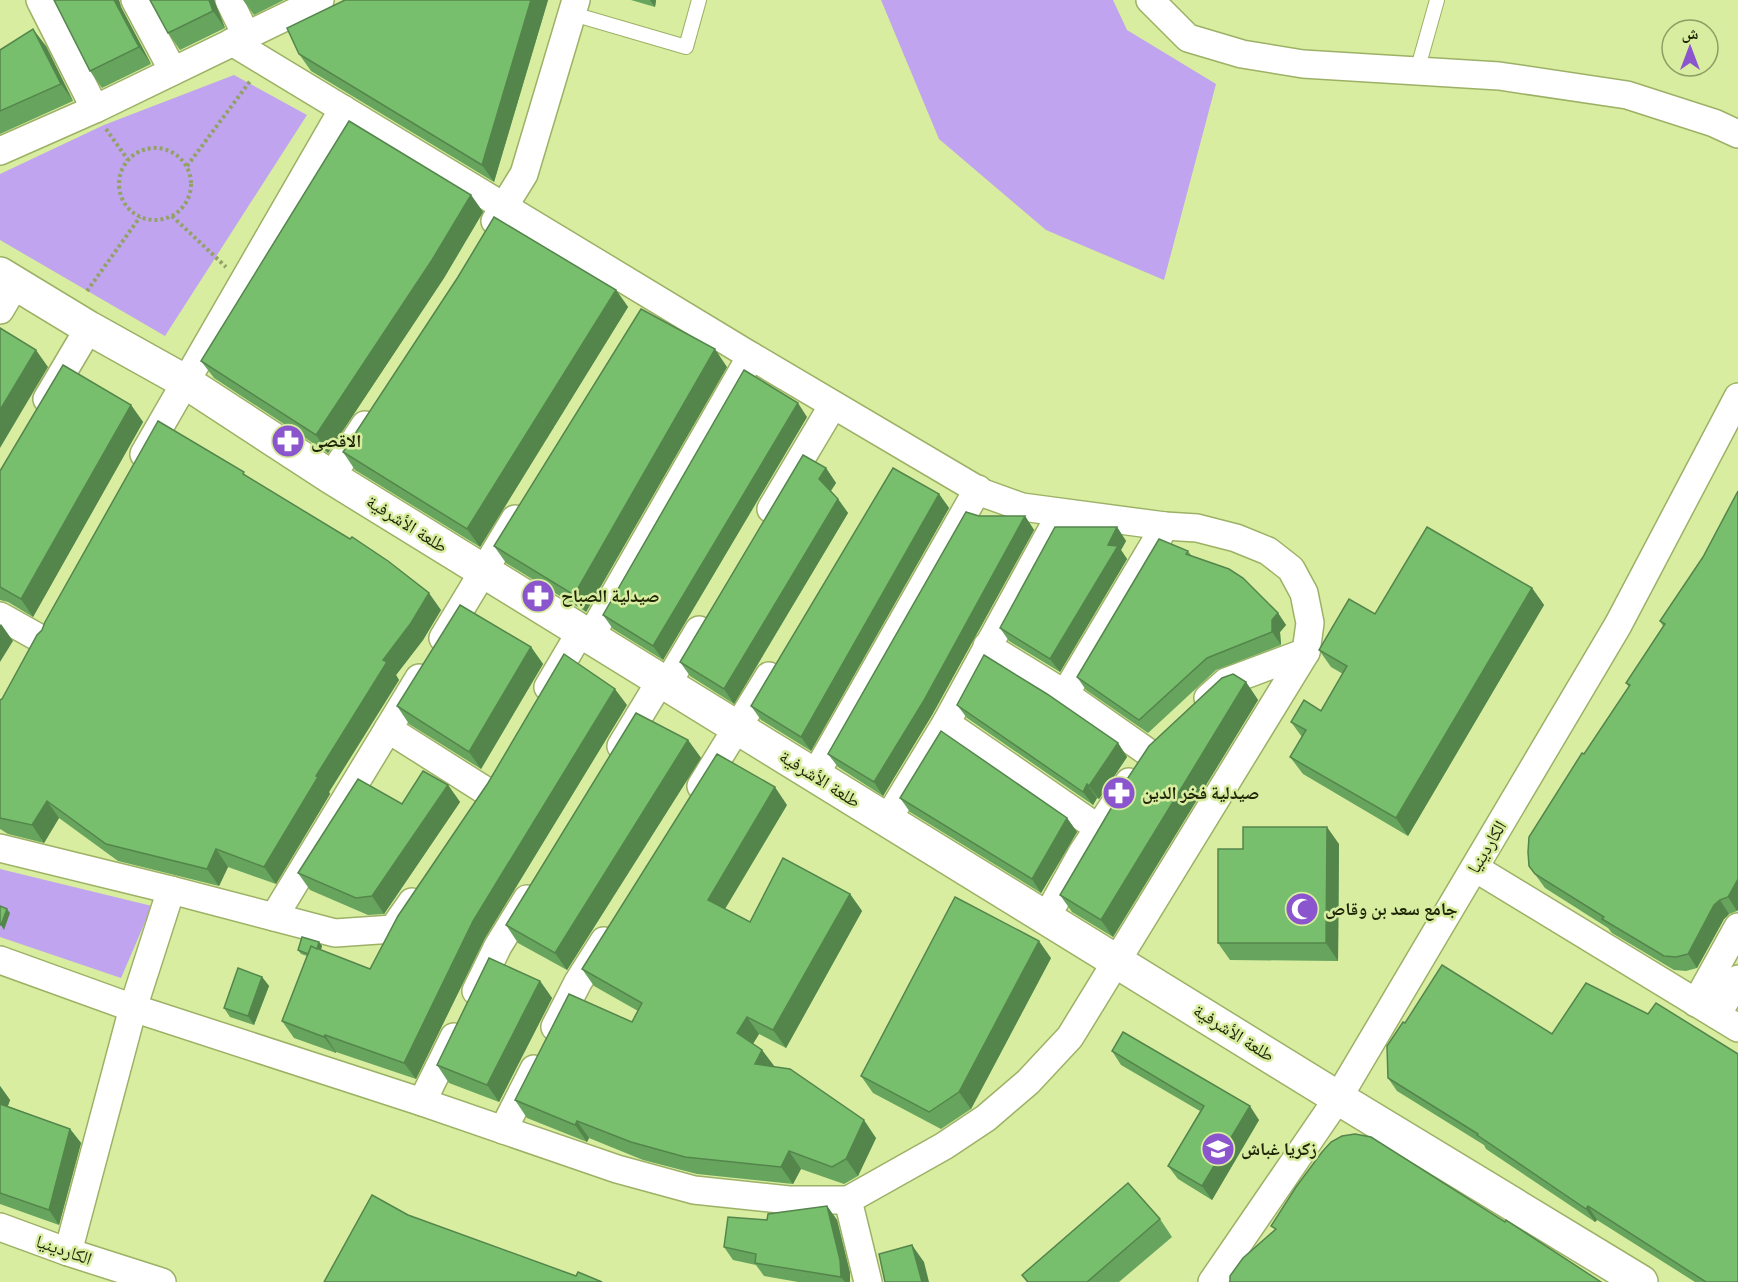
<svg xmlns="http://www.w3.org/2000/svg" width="1738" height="1282" viewBox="0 0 1738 1282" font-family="Poppins,'Noto Naskh Arabic',sans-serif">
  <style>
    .green { fill: #c0a4ef }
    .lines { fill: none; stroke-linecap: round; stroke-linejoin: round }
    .service-casing { stroke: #9db166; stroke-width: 16 }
    .minor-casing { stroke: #9db166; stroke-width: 30 }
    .secondary-casing { stroke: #9db166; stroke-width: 36 }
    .path { stroke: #92a266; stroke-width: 4; stroke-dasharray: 3 3; stroke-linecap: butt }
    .service { stroke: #fff; stroke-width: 14 }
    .minor { stroke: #fff; stroke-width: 27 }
    .secondary { stroke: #fff; stroke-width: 33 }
    .wall { fill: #67a45e }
    .shaded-wall { fill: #54864c }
    .building { fill: #78bf6d; stroke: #54864c; stroke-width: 1.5 }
    .labels { text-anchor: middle; stroke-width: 5; stroke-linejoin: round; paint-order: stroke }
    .poi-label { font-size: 18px; font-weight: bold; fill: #1f2607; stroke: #d8eda0; text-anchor: start }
    .street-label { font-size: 18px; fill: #1f2607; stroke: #d8eda0 }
  </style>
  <rect width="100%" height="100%" fill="#d8eda0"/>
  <g class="green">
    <polygon points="881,0 1113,0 1127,30 1216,84 1164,280 1046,230 939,139"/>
    <polygon points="234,75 307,115 165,336 0,240 0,174 104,125"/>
    <polygon points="0,869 152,906 121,978 0,937"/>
  </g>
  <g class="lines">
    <defs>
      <g id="service">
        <polyline points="573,14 686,47 699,0"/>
        <polyline points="1417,71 1437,0"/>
      </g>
      <g id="minor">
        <polyline points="40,0 95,109"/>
        <polyline points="135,0 173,71"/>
        <polyline points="229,0 247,37"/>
        <polyline points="1150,0 1188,38 1242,54 1303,64 1499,76 1627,95 1714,123 1738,134"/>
        <polyline points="0,151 95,109 320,0"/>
        <polyline points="495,221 524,174 576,0"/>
        <polyline points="0,310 16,283"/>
        <polyline points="47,399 89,328"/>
        <polyline points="144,454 343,109"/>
        <polyline points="331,477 365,425"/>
        <polyline points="771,509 833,405"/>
        <polyline points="0,616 41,639"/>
        <polyline points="590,637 751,356"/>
        <polyline points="443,638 515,519"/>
        <polyline points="987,646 1065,694 1149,753"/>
        <polyline points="667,684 699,630"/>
        <polyline points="548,687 581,631"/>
        <polyline points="1065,694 1165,526"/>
        <polyline points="1208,698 1226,682 1306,652"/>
        <polyline points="946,723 1098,828"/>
        <polyline points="388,729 486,791"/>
        <polyline points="621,746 661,680"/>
        <polyline points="815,775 978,489"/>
        <polyline points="701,786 769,676"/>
        <polyline points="887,820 946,723 1061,513"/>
        <polyline points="0,848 171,890 335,933 393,929 412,902"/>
        <polyline points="1475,868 1738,1028"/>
        <polyline points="274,917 419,678"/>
        <polyline points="1046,918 1082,853 1129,782"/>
        <polyline points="0,960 133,1008 422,1102 617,1169 694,1190 789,1200 848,1200 944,1146 986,1118 1028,1082 1070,1037 1306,652 1310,623 1304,593 1291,569 1268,551 1236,538 1197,528 1165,526 1022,507 983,493 751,356 232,42"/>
        <polyline points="476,991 498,946 527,899"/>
        <polyline points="1696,1003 1738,927"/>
        <polyline points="1717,1015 1738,979"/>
        <polyline points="555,1027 578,982 604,941"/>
        <polyline points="422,1102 454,1037"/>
        <polyline points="503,1130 534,1069"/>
        <polyline points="848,1200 868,1282"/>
        <polyline points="0,1227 68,1252 162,1282"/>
        <polyline points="68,1252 133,1008 171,890"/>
        <polyline points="1212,1282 1338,1098 1618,625 1738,397"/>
      </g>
      <polyline id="secondary" points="0,274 89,328 184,381 331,477 1338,1098 1641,1282"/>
    </defs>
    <use href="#service" class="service-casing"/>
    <use href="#minor" class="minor-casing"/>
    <use href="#secondary" class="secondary-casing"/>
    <g class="path">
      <polyline points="106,129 128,160"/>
      <circle cx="155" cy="184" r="36"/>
      <polyline points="187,166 251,80"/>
      <polyline points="172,216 226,267"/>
      <polyline points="87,291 140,217"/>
    </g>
    <use href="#service" class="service"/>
    <use href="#minor" class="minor"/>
    <use href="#secondary" class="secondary"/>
  </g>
  <g class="wall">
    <polygon points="119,0 121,7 151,64 102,88 90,71"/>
    <polygon points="214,0 225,28 180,50 168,33"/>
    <polygon points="243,0 284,0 254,15"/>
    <polygon points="345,0 548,0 494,182 311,71 299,54"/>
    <polygon points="631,0 656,0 655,7"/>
    <polygon points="46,46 73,101 0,134 0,50"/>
    <polygon points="471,195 483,212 444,278 328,453 214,378 201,361"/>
    <polygon points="616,290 628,307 480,547 355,470 343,452"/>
    <polygon points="727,367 586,612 506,563 494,546"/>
    <polygon points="131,405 143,422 33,617 8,602 0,600 0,471"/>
    <polygon points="807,417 663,660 613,629 603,615"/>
    <polygon points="826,468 836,483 831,491 838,499 848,513 734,704 690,676 680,662"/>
    <polygon points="247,477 441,610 423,640 396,675 399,680 329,792 330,794 276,884 228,867 219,886 118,861 59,818 44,843 8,834 0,829 0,700"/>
    <polygon points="1738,491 1738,910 1737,911 1729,914 1724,919 1697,968 1686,971 1674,970 1612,933 1608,928 1545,888 1529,866 1584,754 1629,687 1626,683 1663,626 1660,621 1703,557"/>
    <polygon points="939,494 949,508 811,751 761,720 751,706"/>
    <polygon points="979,516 1025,516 1034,530 932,715 883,796 838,767 828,754"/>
    <polygon points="1117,527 1126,541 1121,550 1127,559 1060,672 1009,641 1000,628"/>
    <polygon points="1188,551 1191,555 1278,613 1286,625 1280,632 1281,645 1216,670 1148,733 1086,690 1077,677"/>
    <polygon points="1532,588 1544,605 1408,836 1303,774 1290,757 1302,737 1291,722 1321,711 1343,674 1331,667 1319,650 1375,614"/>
    <polygon points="531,647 543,664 481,769 409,724 397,706"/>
    <polygon points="1246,682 1258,700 1113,937 1072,912 1060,895 1115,801 1114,799"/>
    <polygon points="627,705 485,938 416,1079 336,1052 336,1053 294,1038 282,1021 307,956 301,954 298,950 319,942 322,946 321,950 370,969"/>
    <polygon points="957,705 1118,743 1127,757 1099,799 1097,798 1093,805 967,718"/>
    <polygon points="688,740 701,758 567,970 518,943 506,925"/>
    <polygon points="448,785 460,802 384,914 368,915 310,890 298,873 402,804"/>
    <polygon points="900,798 1067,818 1077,832 1041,893 910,812"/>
    <polygon points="787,805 725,909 750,922 850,894 862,911 786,1048 759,1034 753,1044 762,1050 774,1067 876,1138 858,1176 844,1184 801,1169 793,1184 697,1174 643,1160 589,1138 587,1142 527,1118 515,1100 632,1022 638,1011 594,986 582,969"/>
    <polygon points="1339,844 1338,961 1230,960 1218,943 1243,849"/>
    <polygon points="1051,958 971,1109 941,1129 873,1093 861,1076"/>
    <polygon points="262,977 269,986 254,1025 230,1017 224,1008"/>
    <polygon points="540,981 552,998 499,1102 449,1083 437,1065"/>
    <polygon points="1112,1051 1259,1120 1212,1200 1178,1179 1168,1166 1200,1111 1121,1065"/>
    <polygon points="1388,1078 1738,1282 1695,1282 1597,1220 1595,1222 1486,1149 1484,1145 1397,1091"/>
    <polygon points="0,1086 10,1100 8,1106 70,1129 81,1143 59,1225 0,1204"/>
    <polygon points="827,1206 837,1220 850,1273 850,1282 798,1282 764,1276 756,1265 733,1260 724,1247 767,1220"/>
    <polygon points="1160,1219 1172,1237 1119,1282 1027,1282 1022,1275"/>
  </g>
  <g class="shaded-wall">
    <polygon points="114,0 119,0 121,7 151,64 139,47"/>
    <polygon points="209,0 214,0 225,28 213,11"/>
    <polygon points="531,0 548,0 494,182 482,165"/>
    <polygon points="650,0 656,0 655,7"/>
    <polygon points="33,29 46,46 73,101 61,84"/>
    <polygon points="471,195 483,212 444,278 328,453 316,435"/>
    <polygon points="616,290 628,307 480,547 467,529"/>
    <polygon points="715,349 727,367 586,612 574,595"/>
    <polygon points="36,350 48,367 0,448 0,410"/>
    <polygon points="798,403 807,417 663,660 653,646"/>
    <polygon points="131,405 143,422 33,617 21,599"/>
    <polygon points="826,468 836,483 829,493 819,479"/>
    <polygon points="939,494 949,508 811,751 801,737"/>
    <polygon points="838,499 848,513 734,704 724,689"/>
    <polygon points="1025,516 1034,530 932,715 883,796 874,782"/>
    <polygon points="1117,527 1126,541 1121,550 1127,559 1060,672 1050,659"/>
    <polygon points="1532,588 1544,605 1408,836 1396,818"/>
    <polygon points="429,593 441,610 423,640 396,675 399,680 329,792 330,794 276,884 264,867 383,660"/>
    <polygon points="1278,613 1286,625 1280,632 1281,645 1272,632 1272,620"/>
    <polygon points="1,624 13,641 0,662 0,625"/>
    <polygon points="531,647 543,664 481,769 469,752"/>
    <polygon points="1246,682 1258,700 1113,937 1101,920"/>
    <polygon points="615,689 627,705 485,938 416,1079 404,1063 473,921"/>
    <polygon points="688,740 701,758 567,970 555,953"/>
    <polygon points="1118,743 1127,757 1099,799 1089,786"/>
    <polygon points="1087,784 1097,798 1093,805 1083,792"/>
    <polygon points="448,785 460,802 384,914 372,896"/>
    <polygon points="775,787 787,805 720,917 708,900"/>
    <polygon points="47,801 59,818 44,843 32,825"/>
    <polygon points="1067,818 1077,832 1041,893 1032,879"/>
    <polygon points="1327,827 1339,844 1338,961 1326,943"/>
    <polygon points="216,849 228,867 219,886 207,869"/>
    <polygon points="1738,879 1738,910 1737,911 1728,897"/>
    <polygon points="850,894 862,911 786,1048 773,1030"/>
    <polygon points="1720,900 1729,914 1724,919 1697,968 1688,954 1714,905"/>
    <polygon points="7,909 10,913 4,930 1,925"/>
    <polygon points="1039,941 1051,958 971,1109 959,1092"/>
    <polygon points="319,942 322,946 317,961 314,956"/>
    <polygon points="262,977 269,986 254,1025 248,1016"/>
    <polygon points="540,981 552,998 499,1102 487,1085"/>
    <polygon points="747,1017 759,1034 749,1050 737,1033"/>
    <polygon points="325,1035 336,1052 336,1053 324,1037"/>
    <polygon points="762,1050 775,1067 755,1064"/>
    <polygon points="0,1086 10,1100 4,1116 0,1110"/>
    <polygon points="1250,1106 1259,1120 1212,1200 1202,1186"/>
    <polygon points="864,1120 876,1138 858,1176 846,1159"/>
    <polygon points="577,1121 589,1138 587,1142 575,1125"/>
    <polygon points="70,1129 81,1143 59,1225 49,1210"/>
    <polygon points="789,1151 801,1169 793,1184 781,1167"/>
    <polygon points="827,1206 837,1220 850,1273 850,1282 845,1282 841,1277"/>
    <polygon points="1588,1206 1597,1220 1595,1222 1586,1209"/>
    <polygon points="912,1245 924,1262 929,1282 922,1282"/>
  </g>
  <g class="building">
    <polygon points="54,0 114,0 139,47 90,71"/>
    <polygon points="150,0 209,0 213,11 168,33"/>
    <polygon points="345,0 531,0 482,165 299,54 287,28"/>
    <polygon points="33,29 61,84 0,111 0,50"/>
    <polygon points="349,121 471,195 432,260 316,435 201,361"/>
    <polygon points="494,217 616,290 467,529 343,452 458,277"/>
    <polygon points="641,309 715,349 574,595 494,546"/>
    <polygon points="0,328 36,350 0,410"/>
    <polygon points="63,365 131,405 21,599 0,587 0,471"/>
    <polygon points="744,370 798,403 653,646 603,615"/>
    <polygon points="158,421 244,472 243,474 350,539 352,537 388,561 429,593 411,623 383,660 387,662 316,776 318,777 264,867 216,849 207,869 106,844 47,801 32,825 0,818 0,700 2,699 37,635 42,630 45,622"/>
    <polygon points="803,455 826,468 819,479 838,499 724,689 680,662"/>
    <polygon points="893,468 939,494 801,737 751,706"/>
    <polygon points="1738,491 1738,879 1728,897 1720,900 1714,905 1688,954 1676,957 1664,956 1602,919 1604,917 1535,874 1529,866 1528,852 1529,837 1582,753 1584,754 1630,685 1626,683 1665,624 1660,621 1703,557"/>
    <polygon points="966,512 979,516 1025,516 923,702 874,782 828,754"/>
    <polygon points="1055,527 1117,527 1108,545 1118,546 1050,659 1000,628"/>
    <polygon points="1427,527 1532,588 1396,818 1290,757 1306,730 1291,722 1304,700 1321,711 1347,666 1319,650 1349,599 1375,614"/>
    <polygon points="1159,539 1188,551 1186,554 1229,569 1243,578 1278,613 1272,620 1272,632 1207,658 1139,720 1077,677"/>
    <polygon points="460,605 531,647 469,752 397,706"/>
    <polygon points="564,654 615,689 473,921 404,1063 325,1035 324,1037 282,1021 311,946 370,969 398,916 488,783"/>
    <polygon points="984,655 1047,694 1118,743 1089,786 1087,784 1083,792 957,705"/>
    <polygon points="1233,674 1246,682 1101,920 1060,895 1116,800 1114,799 1149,746 1222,678"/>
    <polygon points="636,713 688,740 555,953 506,925"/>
    <polygon points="941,731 1067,818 1032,879 900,798"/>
    <polygon points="717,754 775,787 708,900 750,922 783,858 850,894 773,1030 747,1017 737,1033 762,1050 755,1064 790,1069 864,1120 846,1159 832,1167 789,1151 781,1167 685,1157 631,1142 577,1121 575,1125 515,1100 569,994 632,1022 642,1003 582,969"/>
    <polygon points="423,771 448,785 372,896 356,898 298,873 358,779 402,804"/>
    <polygon points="1243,827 1327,827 1326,943 1218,943 1218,849 1243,849"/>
    <polygon points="955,897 1039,941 959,1092 929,1112 861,1076"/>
    <polygon points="0,906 7,909 1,925 0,925"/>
    <polygon points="302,937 319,942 317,949 311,946 308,954 298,950"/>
    <polygon points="489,958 540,981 487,1085 437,1065"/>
    <polygon points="1442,965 1552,1034 1586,983 1648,1014 1656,1003 1738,1054 1738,1282 1706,1282 1588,1206 1586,1209 1477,1135 1478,1134 1388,1078 1387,1046 1403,1022 1405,1023"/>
    <polygon points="238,968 262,977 248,1016 224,1008"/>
    <polygon points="1123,1032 1250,1106 1202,1186 1168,1166 1204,1106 1112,1051"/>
    <polygon points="0,1104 70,1129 49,1210 0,1193"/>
    <polygon points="1355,1134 1371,1137 1505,1222 1506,1220 1601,1282 1230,1282 1230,1276 1243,1258 1276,1229 1271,1226 1296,1187 1322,1152 1331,1142 1342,1136"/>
    <polygon points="1128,1183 1160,1219 1087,1282 1028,1282 1022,1275"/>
    <polygon points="372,1195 408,1215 576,1276 578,1272 602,1282 324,1282"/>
    <polygon points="827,1206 840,1260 841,1277 755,1263 756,1254 724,1247 728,1217 767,1220 768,1214"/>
    <polygon points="912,1245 922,1282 885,1282 879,1254"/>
  </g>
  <defs>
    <symbol id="pharmacy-disc" viewBox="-11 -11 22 22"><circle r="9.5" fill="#8a55cd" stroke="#d8eda0"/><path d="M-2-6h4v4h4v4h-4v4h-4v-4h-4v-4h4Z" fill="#fff"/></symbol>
    <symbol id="mosque-disc" viewBox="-11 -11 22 22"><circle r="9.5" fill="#8a55cd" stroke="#d8eda0"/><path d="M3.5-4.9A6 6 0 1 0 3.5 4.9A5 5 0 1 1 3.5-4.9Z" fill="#fff"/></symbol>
    <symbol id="school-disc" viewBox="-11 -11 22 22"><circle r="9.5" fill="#8a55cd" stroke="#d8eda0"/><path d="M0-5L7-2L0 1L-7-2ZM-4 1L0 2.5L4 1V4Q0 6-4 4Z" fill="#fff"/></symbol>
  </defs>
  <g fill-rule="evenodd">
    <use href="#pharmacy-disc" x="269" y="422" width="38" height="38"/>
    <use href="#pharmacy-disc" x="519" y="577" width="38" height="38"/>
    <use href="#pharmacy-disc" x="1100" y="774" width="38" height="38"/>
    <use href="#mosque-disc" x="1283" y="890" width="38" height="38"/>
    <use href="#school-disc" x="1199" y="1130" width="38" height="38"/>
  </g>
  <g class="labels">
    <g class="poi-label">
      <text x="311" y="447">الاقصى</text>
      <text x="561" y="602">صيدلية الصباح</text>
      <text x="1142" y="799">صيدلية فخر الدين</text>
      <text x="1325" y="915">جامع سعد بن وقاص</text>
      <text x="1241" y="1155">زكريا غباش</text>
    </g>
    <g class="street-label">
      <text transform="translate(407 524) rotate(32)" y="6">طلعة الأشرفية</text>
      <text transform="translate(820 779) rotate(32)" y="6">طلعة الأشرفية</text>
      <text transform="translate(1487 847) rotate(-59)" y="6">الكاردينيا</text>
      <text transform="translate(1234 1033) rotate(32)" y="6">طلعة الأشرفية</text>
      <text transform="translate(64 1250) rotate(19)" y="6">الكاردينيا</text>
    </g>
  </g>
  <g transform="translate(1690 48)"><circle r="28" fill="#d8eda0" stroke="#8e9d63" stroke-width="1.5"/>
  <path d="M0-4.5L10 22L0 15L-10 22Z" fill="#8a55cd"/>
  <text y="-9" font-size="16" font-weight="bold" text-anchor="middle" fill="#1f2607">ش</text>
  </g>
</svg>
